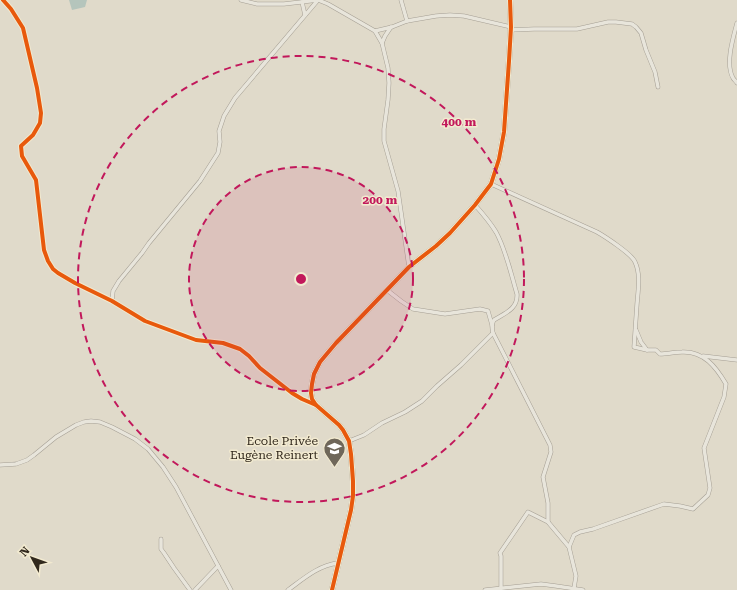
<svg xmlns="http://www.w3.org/2000/svg" width="737" height="590" viewBox="0 0 737 590" font-family="'Roboto Serif',serif">
  <style>
    .water { fill: #b5c5bc }
    .lines { fill: none; stroke-linecap: round; stroke-linejoin: round }
    .street-casing { stroke: #a59f94; stroke-width: 4.5 }
    .secondary-casing { stroke: #958f84; stroke-width: 6 }
    .street { stroke: #e8e5db; stroke-width: 3.5 }
    .secondary { stroke: #e8e5db; stroke-width: 5 }
    .cycleway-casing { stroke: #f2ead0; stroke-width: 6 }
    .cycleway { stroke: #e8590c; stroke-width: 4 }
    .ring { fill: none; stroke: #c2185b; stroke-width: 2; stroke-dasharray: 7 5 }
    .labels { text-anchor: middle; stroke-width: 3; stroke-linejoin: round; paint-order: stroke }
    .poi-label { font-size: 12px; fill: #32291d; stroke: #f2ead0; text-anchor: end }
    .centre { fill: #c2185b; stroke: #f2ead0; stroke-width: 2 }
    .ring-label { font-size: 12px; text-anchor: middle; font-weight: bold; fill: #c2185b; stroke: #f2ead0; stroke-width: 3; stroke-linejoin: round; paint-order: stroke }
  </style>
  <rect width="100%" height="100%" fill="#e0daca"/>
  <polygon class="water" points="69,0 87,0 85,7 72,10"/>
  <g class="lines">
    <defs>
      <g id="street">
        <polyline points="3,0 11,9 23,28 37,88 41,113 40,123 33,135 21,146 22,156 36,180 44,250 48,261 53,269 58,273 75,283 112,301 145,321 196,340 223,343 240,349 249,356 260,368 292,393 302,399 315,404"/>
        <polyline points="241,0 257,4 284,4 318,0 328,4 375,31 382,43 388,68 389,83 388,100 384,129 384,141 398,191 409,267"/>
        <polyline points="401,0 407,21"/>
        <polyline points="302,2 305,15"/>
        <path d="M737,23C733,38 725,64 733,78C734,80 736,81 737,83"/>
        <polyline points="510,30 534,29 577,29 608,22 616,22 632,24 636,27 641,33 646,50 655,72 658,87"/>
        <polyline points="375,31 392,27 407,21 436,16 450,15 464,16 511,27"/>
        <polyline points="382,43 385,36 391,27"/>
        <path d="M491,184L597,232C604,236 632,254 635,262C641,274 638,291 637,304C636,319 635,333 634,347L647,350"/>
        <path d="M475,205C483,214 490,222 496,232C506,250 511,274 517,294C518,309 505,313 494,320C491,324 492,328 493,333L550,445L551,452L543,477L548,503V522L569,547L576,576L574,588"/>
        <polyline points="387,290 401,301 413,309 445,314 480,309 488,311 492,325"/>
        <polyline points="112,301 113,291 119,281 142,253 149,243 200,181 218,153 220,142 219,131 224,116 235,98 318,0"/>
        <polyline points="703,356 737,360"/>
        <polyline points="349,441 364,435 382,423 405,412 422,401 437,386 461,365 493,333"/>
        <polyline points="0,465 16,464 27,460 34,455 56,437 76,425 84,422 91,421 100,422 112,427 135,439 148,449 163,467 176,487 231,590"/>
        <polyline points="161,539 161,549 164,553 174,568 190,590"/>
        <path d="M569,547L574,535L580,532L593,529L664,504L680,506L693,509L708,495L710,488L704,448L724,397L726,384C716,367 704,351 682,352C675,352 667,354 660,354L656,350H647L641,342L636,330"/>
        <polyline points="501,588 501,556 500,553 528,512 548,522"/>
        <polyline points="195,590 218,566"/>
        <path d="M288,590C303,579 319,565 338,563"/>
        <polyline points="485,590 541,584 556,586 583,590"/>
      </g>
      <polyline id="secondary" points="332,590 351,510 353,496 353,481 351,454 349,441 343,430 339,425 316,405 312,399 311,393 312,384 314,374 320,362 336,343 409,267 436,246 450,233 475,205 491,184 499,159 504,132 509,61 511,27 510,0"/>
    </defs>
    <use href="#street" class="street-casing"/>
    <use href="#secondary" class="secondary-casing"/>
    <use href="#street" class="street"/>
    <use href="#secondary" class="secondary"/>
    <defs>
      <g id="cycleway">
        <polyline points="3,0 11,9 23,28 37,88 41,113 40,123 33,135 21,146 22,156 36,180 44,250 48,261 53,269 58,273 75,283 112,301 145,321 196,340 223,343 240,349 249,356 260,368 292,393 302,399 316,405"/>
        <polyline points="332,590 351,510 353,496 353,481 351,454 349,441 343,430 339,425 316,405 312,399 311,393 312,384 314,374 320,362 336,343 409,267 436,246 450,233 475,205 491,184 499,159 504,132 509,61 511,27 510,0"/>
      </g>
    </defs>
    <use href="#cycleway" class="cycleway-casing"/>
    <use href="#cycleway" class="cycleway"/>
  </g>
  <circle cx="301" cy="279" r="112" fill="#c2185b" fill-opacity=".12"/>
  <g class="ring">
    <circle cx="301" cy="279" r="112"/>
    <circle cx="301" cy="279" r="223"/>
  </g>
  <defs>
    <symbol id="school-pin" viewBox="-11 -11 22 30"><path d="M0 17L-7.5 6A9.5 9.5 0 1 1 7.5 6Z" fill="#6f675a" stroke="#f2ead0"/><path d="M0-5L7-2L0 1L-7-2ZM-4 1L0 2.5L4 1V4Q0 6-4 4Z" fill="#fff"/></symbol>
  </defs>
  <g fill-rule="evenodd">
    <use href="#school-pin" x="322" y="436" width="25" height="34"/>
  </g>
  <g class="labels">
    <g class="poi-label">
      <text x="318" y="445">Ecole Privée<tspan x="318" dy="14">Eugène Reinert</tspan></text>
    </g>
  </g>
  <circle cx="301" cy="279" r="6" class="centre"/>
  <g class="ring-label">
    <text x="459" y="126">400 m</text>
    <text x="380" y="204">200 m</text>
  </g>
  <g transform="translate(32 558) rotate(311)" stroke="#f2ead0" stroke-width="3" paint-order="stroke">
  <path d="M0-3L7 15L0 10L-7 15Z" fill="#32291d"/>
  <text y="-6" font-size="11" font-weight="bold" text-anchor="middle" fill="#32291d">N</text>
  </g>
</svg>
